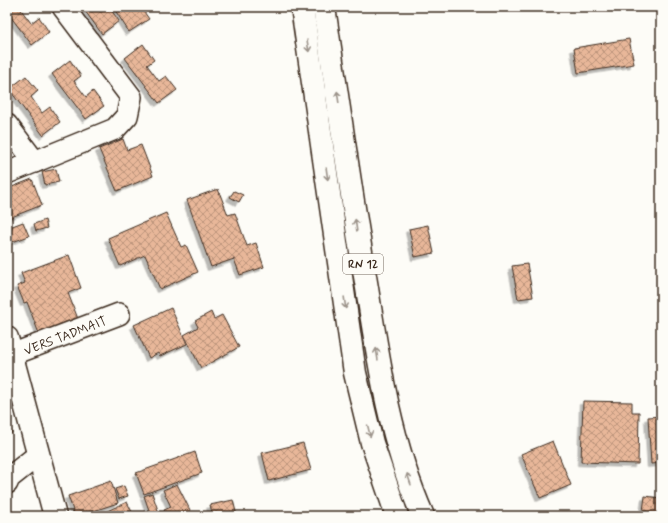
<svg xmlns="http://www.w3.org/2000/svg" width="668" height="523" viewBox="0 0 668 523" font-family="Mynerve,sans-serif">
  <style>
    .building { fill: url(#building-cross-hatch); stroke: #3b2a1e; filter: url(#shadow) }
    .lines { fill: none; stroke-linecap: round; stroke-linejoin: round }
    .minor-casing { stroke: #3b2a1e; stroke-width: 24 }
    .major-casing { stroke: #3b2a1e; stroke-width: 25 }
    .highway-casing { stroke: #3b2a1e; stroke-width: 25 }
    .minor { stroke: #fdfcf7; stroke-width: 21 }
    .major { stroke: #fdfcf7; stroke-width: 22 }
    .highway { stroke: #fdfcf7; stroke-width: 22 }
    .oneway { stroke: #9c938a }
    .labels { text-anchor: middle; stroke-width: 3.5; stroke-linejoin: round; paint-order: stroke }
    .shield { fill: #fdfcf7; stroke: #75695f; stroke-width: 1 }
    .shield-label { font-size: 12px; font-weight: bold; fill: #3b2a1e }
    .street-label { font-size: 13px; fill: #3b2a1e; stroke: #fdfcf7 }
  </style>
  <defs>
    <pattern id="building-cross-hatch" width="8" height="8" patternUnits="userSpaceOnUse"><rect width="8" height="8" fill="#e8b799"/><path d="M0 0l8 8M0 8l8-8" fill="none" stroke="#bd957c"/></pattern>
    <filter id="shadow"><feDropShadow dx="-3.5" dy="3.5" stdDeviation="0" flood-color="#0004"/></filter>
  </defs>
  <rect width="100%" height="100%" fill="#fdfcf7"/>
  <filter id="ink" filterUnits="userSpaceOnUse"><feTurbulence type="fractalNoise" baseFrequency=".025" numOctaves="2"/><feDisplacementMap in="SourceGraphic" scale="8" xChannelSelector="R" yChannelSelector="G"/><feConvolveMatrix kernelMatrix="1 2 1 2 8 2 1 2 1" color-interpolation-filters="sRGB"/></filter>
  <g filter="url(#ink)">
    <g class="building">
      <polygon points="7,7 19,7 31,23 39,17 49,32 32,45 7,12"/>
      <polygon points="82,7 98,7 101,12 109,7 119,21 102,34"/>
      <polygon points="113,7 144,7 142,9 149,19 129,32"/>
      <polygon points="629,39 634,64 578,73 574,48"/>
      <polygon points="143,44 154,60 147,65 159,81 166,76 177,90 159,103 125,58"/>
      <polygon points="70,60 81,76 74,81 86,97 93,91 104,106 86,119 52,74"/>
      <polygon points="26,76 38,91 31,97 42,113 50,107 60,122 43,135 9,89"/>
      <polygon points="123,139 127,150 141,145 153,176 117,191 99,149"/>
      <polygon points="56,169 59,182 45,185 42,172"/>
      <polygon points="32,179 42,205 9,218 7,212 7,189"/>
      <polygon points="218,189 228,215 235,213 247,246 256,243 264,267 240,275 234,259 211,267 187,200"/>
      <polygon points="234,191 243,195 239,202 230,197"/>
      <polygon points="166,213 181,247 186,245 198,272 160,289 145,255 120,266 108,238"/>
      <polygon points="45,220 47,228 36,231 34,224"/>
      <polygon points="23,222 29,236 7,244 7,228"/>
      <polygon points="428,225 434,253 415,257 409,229"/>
      <polygon points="69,255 81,288 68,293 80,324 41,339 27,302 24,303 17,286 25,283 21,273"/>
      <polygon points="527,264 533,297 518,299 512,266"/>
      <polygon points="171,308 187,344 160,356 158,353 149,358 134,325"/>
      <polygon points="211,312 214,319 222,315 239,347 201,368 184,335 198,327 195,321"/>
      <polygon points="583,401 632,402 632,412 639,412 638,464 581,462"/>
      <polygon points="661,416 661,463 651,464 648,417"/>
      <polygon points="7,420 12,433 7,435"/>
      <polygon points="553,441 571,485 540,498 521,454"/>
      <polygon points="303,443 311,470 269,481 262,453"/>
      <polygon points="195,452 202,473 144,494 136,473"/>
      <polygon points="111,481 118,503 78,516 75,516 68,496"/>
      <polygon points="177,484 191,512 183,516 167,516 164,510 171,507 163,490"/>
      <polygon points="124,486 128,496 119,499 115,489"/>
      <polygon points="152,493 160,516 151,516 144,496"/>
      <polygon points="645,496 661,498 661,514 643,511"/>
      <polygon points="233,500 237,516 213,516 210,505"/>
      <polygon points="127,502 134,516 96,516"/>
    </g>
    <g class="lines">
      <defs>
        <g id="minor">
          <polyline points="7,125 35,162"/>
          <polyline points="7,173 115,129 127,116 131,97 63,7"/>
          <polyline points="11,355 119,314"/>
          <polyline points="7,483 9,478 38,455"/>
        </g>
        <polyline id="major" points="7,338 55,516"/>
        <g id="highway">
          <polyline points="302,7 355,373 372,443 397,516"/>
          <path d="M324,7C338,101 351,194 367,288C379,365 391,444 423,516"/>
        </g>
      </defs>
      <use href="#minor" class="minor-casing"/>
      <use href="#major" class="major-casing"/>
      <use href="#highway" class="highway-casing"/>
      <use href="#minor" class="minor"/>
      <use href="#major" class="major"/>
      <use href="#highway" class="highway"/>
    </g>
    <defs><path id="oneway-shaft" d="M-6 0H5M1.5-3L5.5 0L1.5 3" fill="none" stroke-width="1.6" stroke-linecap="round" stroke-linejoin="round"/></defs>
    <g class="oneway">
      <use href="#oneway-shaft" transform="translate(308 46) rotate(81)"/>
      <use href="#oneway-shaft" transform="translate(338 97) rotate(-98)"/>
      <use href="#oneway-shaft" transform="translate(327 174) rotate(82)"/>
      <use href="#oneway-shaft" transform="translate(356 225) rotate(-98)"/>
      <use href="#oneway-shaft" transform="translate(345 303) rotate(82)"/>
      <use href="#oneway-shaft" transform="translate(377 354) rotate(-99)"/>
      <use href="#oneway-shaft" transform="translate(369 431) rotate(76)"/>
      <use href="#oneway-shaft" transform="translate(409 479) rotate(-109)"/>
    </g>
  </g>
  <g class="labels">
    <rect class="shield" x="343" y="254" width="40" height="20" rx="3"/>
    <g class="shield-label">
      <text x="363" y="268">RN 12</text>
    </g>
    <g class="street-label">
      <text transform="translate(65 335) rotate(-21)" y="5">VERS TADMAIT</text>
    </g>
  </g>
  <rect width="668" height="523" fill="none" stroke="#fdfcf7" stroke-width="24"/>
  <rect x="12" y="12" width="644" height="499" fill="none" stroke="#3b2a1e" stroke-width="1.5" filter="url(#ink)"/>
</svg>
